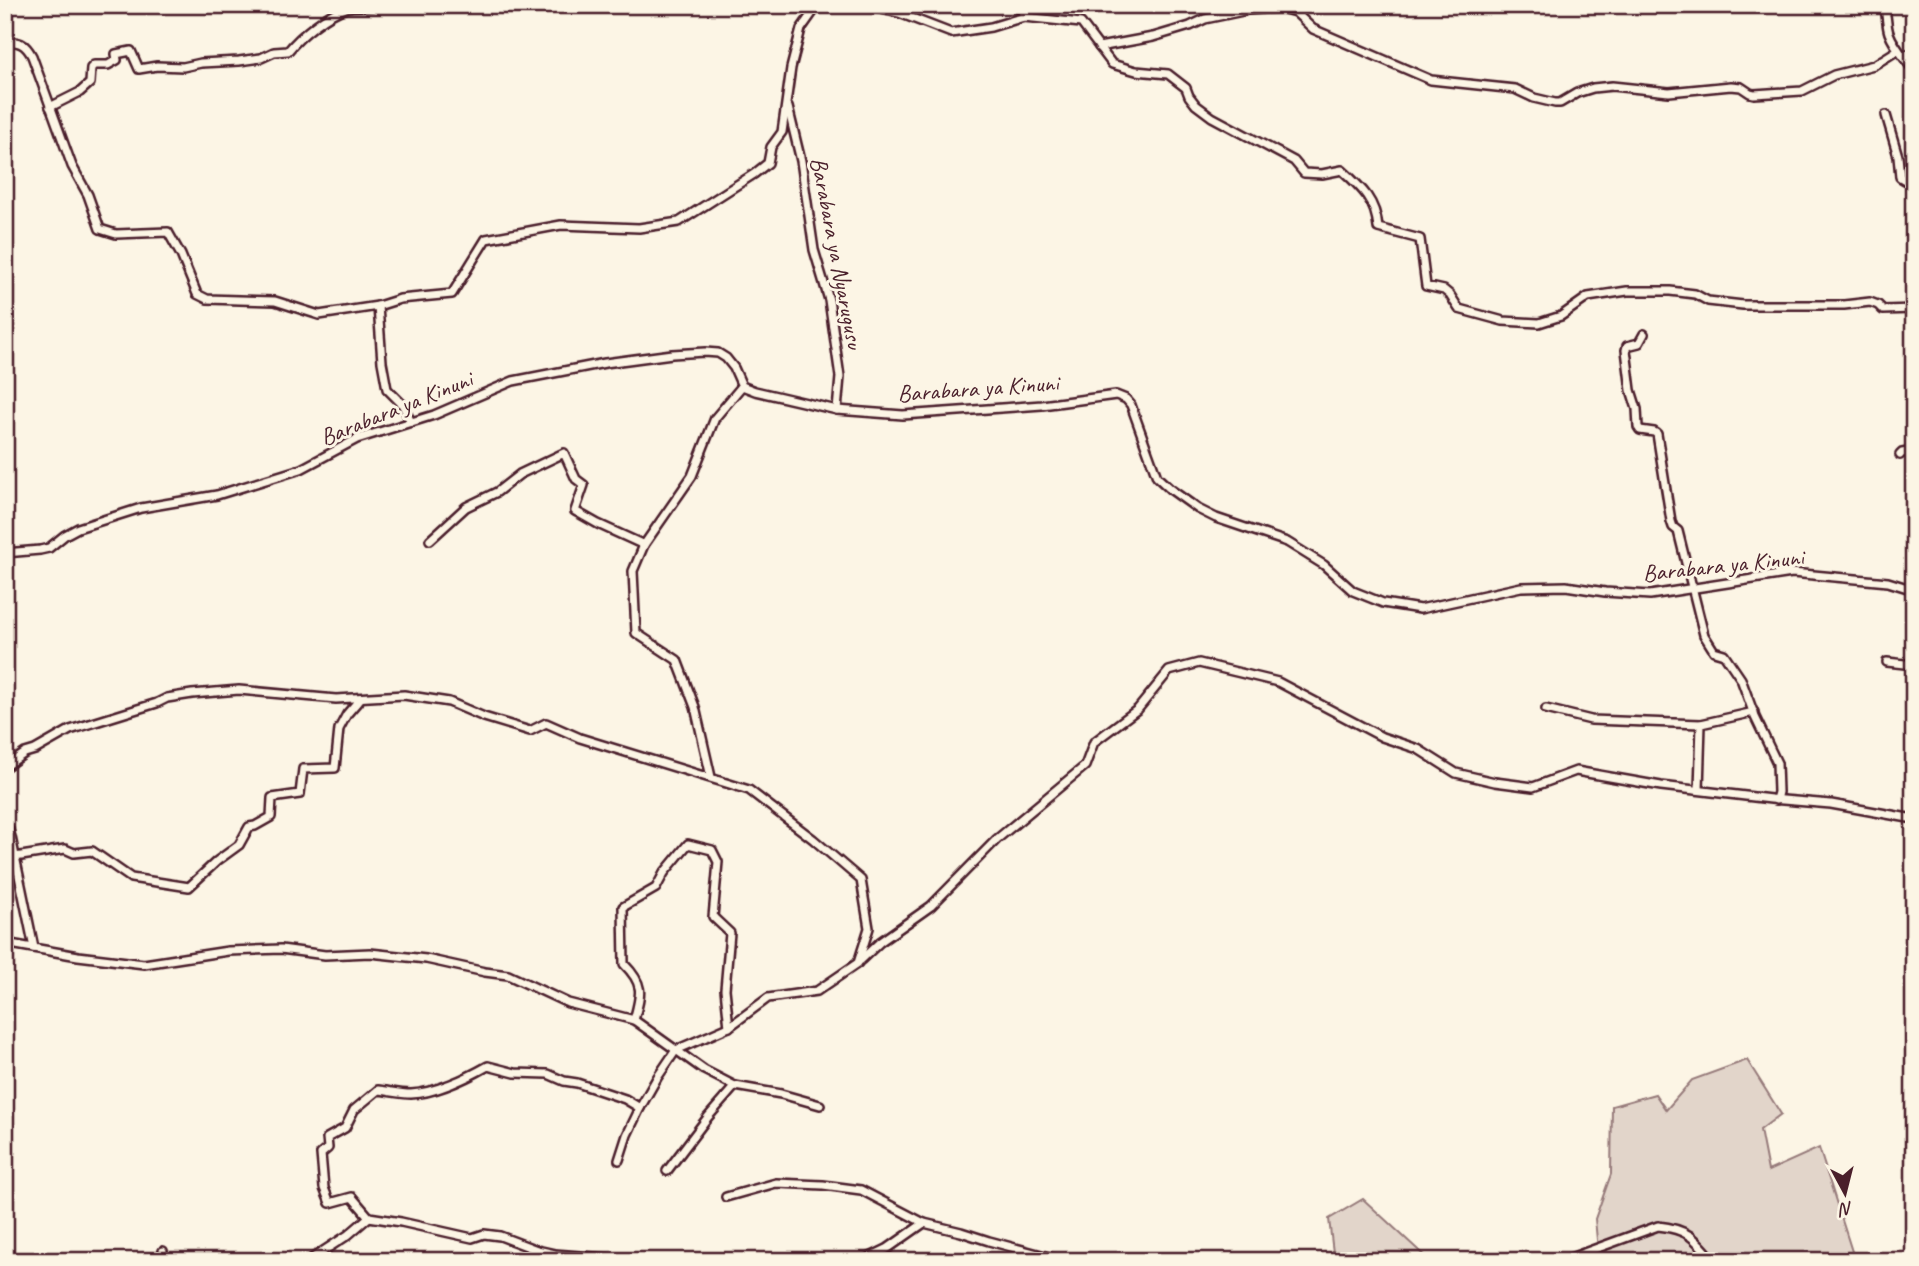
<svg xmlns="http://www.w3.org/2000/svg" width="1919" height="1266" viewBox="0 0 1919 1266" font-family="Caveat,sans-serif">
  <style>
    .green { fill: #e2d5ca; stroke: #967a7a; stroke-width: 2 }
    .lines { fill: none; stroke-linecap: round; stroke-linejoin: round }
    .minor-casing { stroke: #4a1f2b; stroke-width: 12 }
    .minor { stroke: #fcf5e5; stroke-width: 7 }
    .labels { text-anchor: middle; stroke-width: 6; stroke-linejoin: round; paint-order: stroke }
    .street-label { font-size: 24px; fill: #4a1f2b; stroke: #fcf5e5 }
  </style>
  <rect width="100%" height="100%" fill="#fcf5e5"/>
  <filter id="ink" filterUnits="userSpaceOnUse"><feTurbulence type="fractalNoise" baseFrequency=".0143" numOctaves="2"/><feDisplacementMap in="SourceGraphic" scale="14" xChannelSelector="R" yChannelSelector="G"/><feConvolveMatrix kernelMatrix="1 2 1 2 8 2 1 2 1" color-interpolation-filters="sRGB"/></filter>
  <g filter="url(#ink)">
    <g class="green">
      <polygon points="1747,1060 1781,1114 1760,1130 1768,1171 1819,1148 1855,1261 1599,1261 1595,1219 1611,1174 1612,1106 1655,1094 1666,1110 1692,1080"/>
      <polygon points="1363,1199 1430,1261 1334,1261 1329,1219"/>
    </g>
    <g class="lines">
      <defs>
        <g id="minor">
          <path d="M862,5L899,13L951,33L991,27L1024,17L1081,23L1112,64L1136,71L1168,74L1186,88L1189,96L1196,105L1212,117L1294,161L1304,173L1322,174L1342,170C1362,188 1376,201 1378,228L1420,239L1426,286L1444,290L1450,295L1459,309L1503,321L1539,323L1561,316L1588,297L1627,291H1670L1695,294L1708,301L1743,305H1844L1870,302L1878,305L1883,310L1914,309"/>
          <polyline points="1020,5 1024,17"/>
          <path d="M1884,5C1887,14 1886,24 1889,33C1894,47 1905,58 1914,71"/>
          <polyline points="1295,12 1306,5"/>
          <path d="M5,42C19,41 25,43 32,56L72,166L88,195L100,229L116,234L168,232L181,255L197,294L207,299L275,301L319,315L378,306L400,299L452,294L486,239L561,225L639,228L679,222L754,174L768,163L771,147L782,132L791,68L801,29L818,5"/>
          <polyline points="1099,47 1153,37 1190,26 1205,19 1248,10 1281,8 1295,12 1313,29 1431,80 1515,89 1534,98 1555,103 1560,103 1577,93 1593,88 1612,86 1669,92 1731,86 1741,87 1750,93 1754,94 1802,91 1834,75 1874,65 1898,50"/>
          <polyline points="1904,56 1914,51"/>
          <path d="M50,107L80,92L90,83L91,68L94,65H108L117,60L116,54L131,51L139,69L157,66L183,67L201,63L239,61L261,58L274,52L288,51C301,35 327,14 346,8C355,5 369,8 380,5"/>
          <polyline points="788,107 801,161 814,250 829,300 840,377 837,410"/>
          <polyline points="1886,115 1898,156 1900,177 1905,180 1914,179"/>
          <polyline points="1913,260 1914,260"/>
          <polyline points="378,306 382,362 387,389 402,404 411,422"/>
          <polyline points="1644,334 1639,343 1627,346 1626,350 1631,390 1637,409 1638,427 1640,430 1654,432 1657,434 1671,521 1673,527 1678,531 1704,635 1714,651 1724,654 1741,679 1755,717 1777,763 1778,792 1776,800"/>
          <polyline points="1900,455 1902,453 1914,451"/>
          <polyline points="430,540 466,507 497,492 520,474 564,453 576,479 584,485 575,511 598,524 644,545"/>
          <polyline points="5,553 40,550 49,548 65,535 78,528 141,508 217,495 301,469 357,439 434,415 513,381 605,363 672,354 705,352 718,353 726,358 734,368 742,386 755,391 837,410 903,415 1042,405 1116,395 1126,399 1131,405 1157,477 1170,489 1198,509 1216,518 1287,542 1324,565 1353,591 1383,603 1420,609 1521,587 1566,586 1605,592 1650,595 1792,573 1888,582 1914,590"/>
          <polyline points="1887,662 1914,665"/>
          <polyline points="1546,709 1591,720 1701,724 1754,712"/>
          <polyline points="5,767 25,753 35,750 70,730 157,703 167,698 192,694 239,690 336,699 404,695 449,702 484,717 530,731 546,723 580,738 749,790 813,839 861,880 869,928 858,963 817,991 768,998 729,1027 676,1050 657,1078 640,1108 627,1135 619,1160"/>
          <polyline points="711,777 695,707 677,660 636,633 633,571 644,545 692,476 715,418 742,386"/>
          <polyline points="1699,790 1701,724"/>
          <polyline points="5,826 8,827 11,837 34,948"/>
          <polyline points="15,857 65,849 74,853 92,851 131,878 189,887 217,861 239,845 249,827 255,826 271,817 272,798 300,794 303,769 335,768 339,729 347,714 360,699"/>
          <polyline points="5,943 78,956 144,964 228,951 281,949 325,955 370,953 426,959 485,972 508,975 568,1003 634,1020 704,1070 735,1086 781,1094 820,1105"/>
          <polyline points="861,960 880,942 931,906 997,839 1085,766 1094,742 1138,709 1169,671 1199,663 1278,682 1382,737 1418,749 1456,773 1495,782 1533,787 1576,771 1661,786 1771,799 1831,804 1914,819"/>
          <path d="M634,1020C641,994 645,985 624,964L623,907L656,888L664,873L688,844L712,850L718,862L713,917L730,933L725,989L729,1027"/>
          <polyline points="667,1171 708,1117 735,1086"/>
          <polyline points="726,1197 776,1183 823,1185 861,1190 924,1223"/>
          <polyline points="369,1217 401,1222 472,1238 484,1234 500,1236 537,1250 555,1254 606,1258 607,1261"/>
          <polyline points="163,1251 163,1261"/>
          <polyline points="606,1258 621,1261"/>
          <path d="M308,1261L348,1235L369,1217L352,1197L330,1203L324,1188L321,1154L328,1148L327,1138L345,1128L354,1110L378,1090C388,1091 400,1094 411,1094C435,1093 467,1078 488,1066L515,1073L548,1074L564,1081L577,1083L625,1099L640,1108"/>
          <polyline points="634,1261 651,1261"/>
          <polyline points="862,1261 887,1249 924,1223 961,1232 989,1241 1064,1261"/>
          <polyline points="1159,1261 1161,1261"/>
          <path d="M1562,1261L1658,1226C1688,1229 1695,1238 1714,1261"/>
        </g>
      </defs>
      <use href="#minor" class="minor-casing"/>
      <use href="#minor" class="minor"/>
    </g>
  </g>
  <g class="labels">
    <g class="street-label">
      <text transform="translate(837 253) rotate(79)" y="8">Barabara ya Nyarugusu</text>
      <text transform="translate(978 388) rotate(-4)" y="8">Barabara ya Kinuni</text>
      <text transform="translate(396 408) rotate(-22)" y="8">Barabara ya Kinuni</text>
      <text transform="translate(1723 565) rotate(-6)" y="8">Barabara ya Kinuni</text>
    </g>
  </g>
  <rect width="1919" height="1266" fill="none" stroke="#fcf5e5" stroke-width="28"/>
  <rect x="14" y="14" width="1891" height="1238" fill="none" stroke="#4a1f2b" stroke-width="2.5" filter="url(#ink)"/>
  <g transform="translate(1845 1193) rotate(173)" stroke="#fcf5e5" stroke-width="5" paint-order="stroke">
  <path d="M0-5L12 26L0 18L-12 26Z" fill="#4a1f2b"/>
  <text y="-10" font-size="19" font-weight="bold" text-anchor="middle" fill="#4a1f2b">N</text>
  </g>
</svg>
